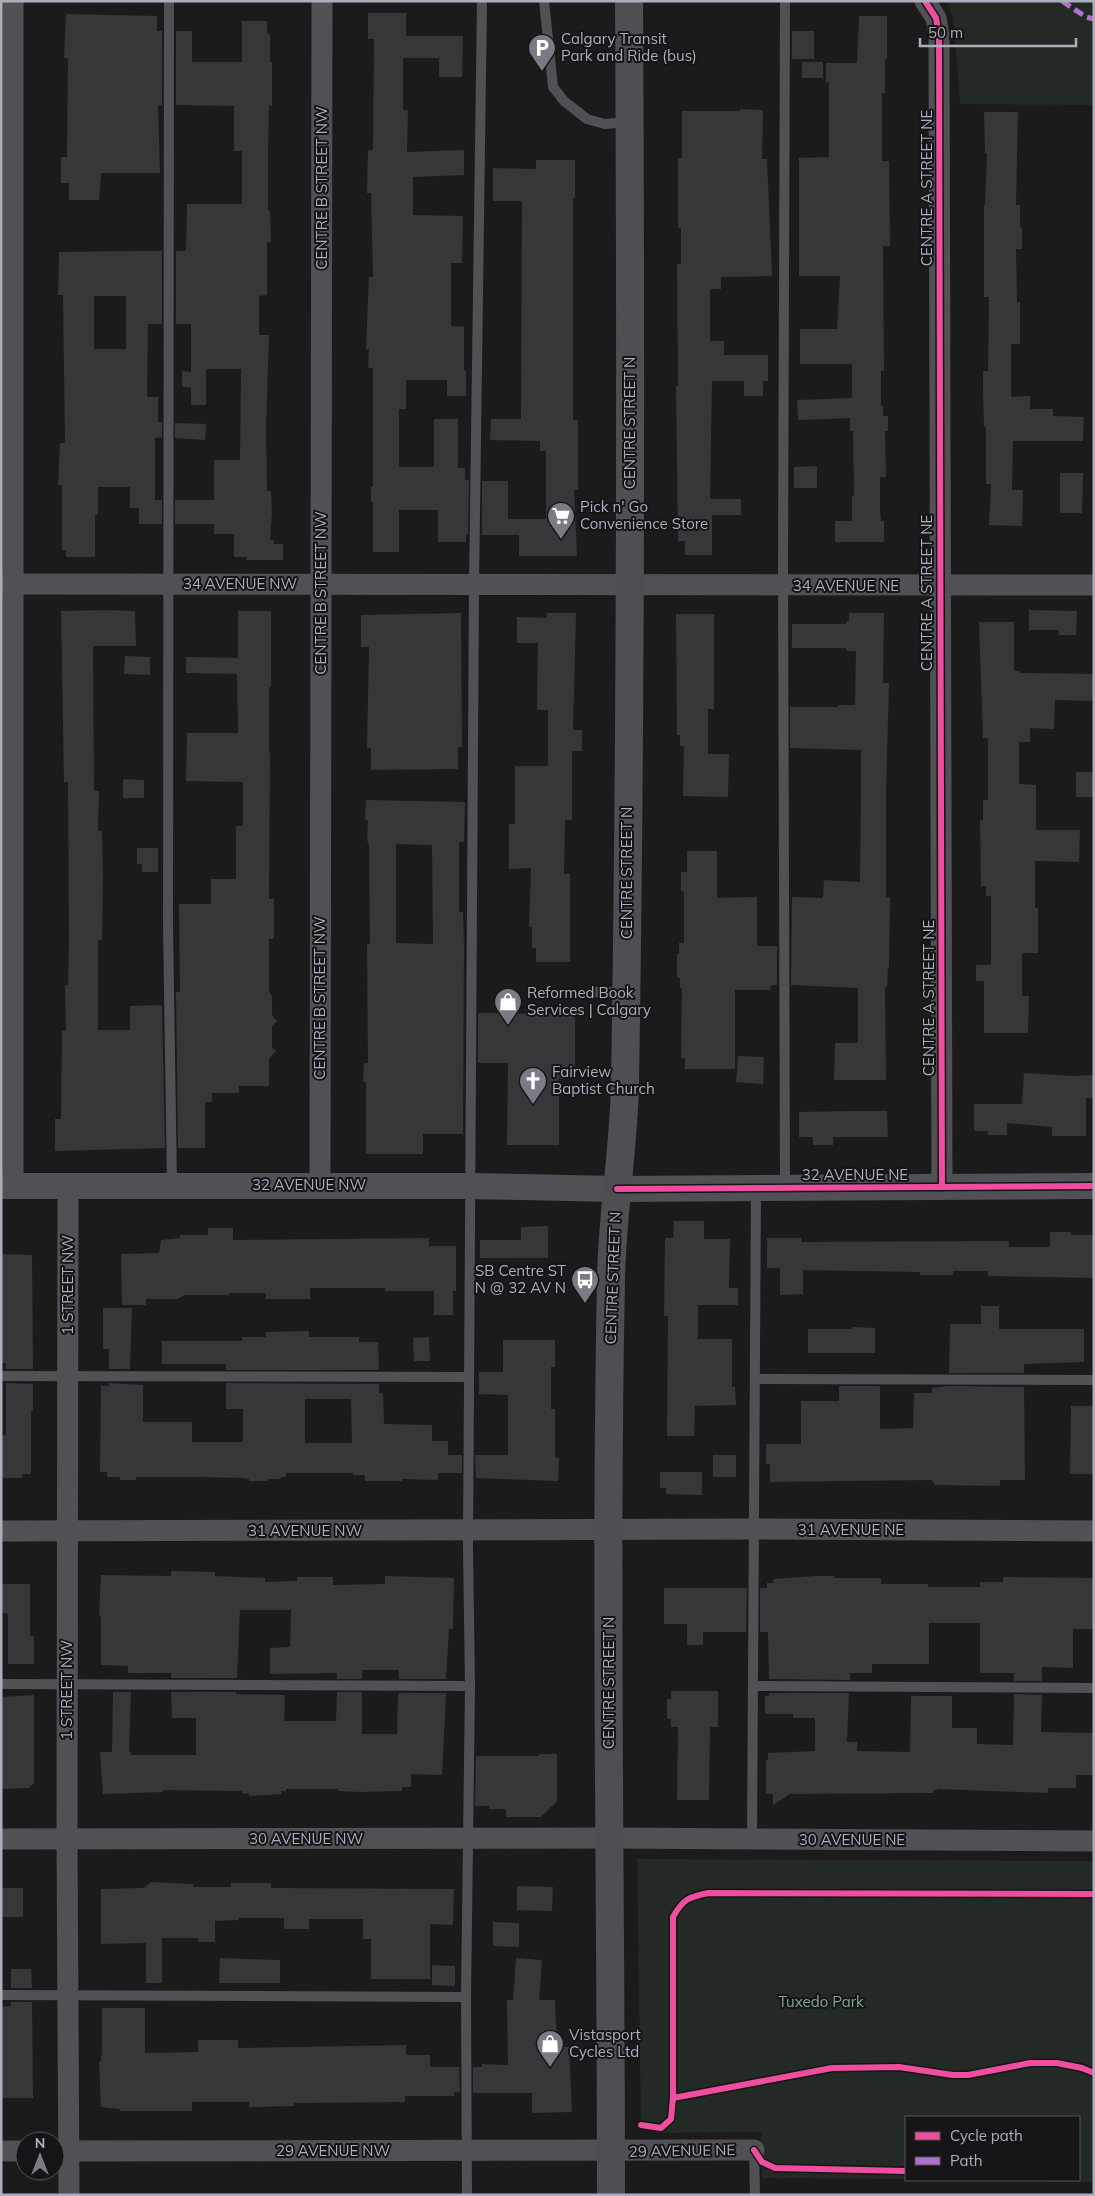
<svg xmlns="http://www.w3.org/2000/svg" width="1095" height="2196" viewBox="0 0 1095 2196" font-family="Mulish,sans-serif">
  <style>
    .green { fill: #232a25 }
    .building { fill: #373739; fill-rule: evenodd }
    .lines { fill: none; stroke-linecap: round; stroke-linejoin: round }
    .service { stroke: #515155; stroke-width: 10 }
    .minor { stroke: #515155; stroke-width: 21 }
    .tertiary { stroke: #515155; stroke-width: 26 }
    .secondary { stroke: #4f4f53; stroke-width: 28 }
    .quiet { stroke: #b36fd0; stroke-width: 5; stroke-dasharray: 10 5; stroke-linecap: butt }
    .cycleway-casing { stroke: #151517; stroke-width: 9 }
    .cycleway { stroke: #ef4d9e; stroke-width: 6 }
    .labels { text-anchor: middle; stroke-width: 4; stroke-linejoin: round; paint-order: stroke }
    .poi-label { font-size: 15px; fill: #adaebc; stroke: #151517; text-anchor: start }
    .street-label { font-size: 15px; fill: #adaebc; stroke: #151517 }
    .park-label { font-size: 15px; fill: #84a68d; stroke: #151517 }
  </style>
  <rect width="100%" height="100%" fill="#1b1b1b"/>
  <g class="green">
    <polygon points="946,1 1094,1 1094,105 960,104 953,18"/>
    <polygon points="637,1859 1094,1861 1094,2182 971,2180 1079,2180 1079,2117 906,2117 906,2179 762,2178 761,2132 657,2133 641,2121"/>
  </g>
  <g class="building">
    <polygon points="368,13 406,13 406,36 463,36 462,77 439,77 439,58 403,58 403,110 408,110 407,152 464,150 464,175 413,177 413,215 463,216 462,263 451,263 451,326 464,327 464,371 466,371 466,396 447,396 447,380 406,380 406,409 399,409 399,467 434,467 434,419 458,419 458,468 465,468 465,480 469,480 468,535 466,535 466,542 438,542 438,510 399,510 399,552 373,552 373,502 371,502 371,487 373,487 373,368 368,368 369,349 366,349 369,277 373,277 371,193 367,193 368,150 373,150 374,39 368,39"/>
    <polygon points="66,14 157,16 157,31 162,31 162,105 158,105 160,173 101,173 99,200 69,200 69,183 61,183 61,157 67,157 68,58 64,58"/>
    <polygon points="859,16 887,16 887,59 885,59 885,93 882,93 882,161 889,161 890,246 883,246 884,371 881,371 881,406 883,406 883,416 888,416 888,431 885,431 886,477 880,477 880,509 881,521 884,521 884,542 835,542 835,521 852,521 852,496 854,496 853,431 850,431 850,418 798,420 797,400 852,398 852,364 800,364 800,329 837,329 840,276 799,276 799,158 829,157 829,82 826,82 826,63 857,63"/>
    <polygon points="242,21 267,21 267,34 270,34 270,62 272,62 272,106 269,106 268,151 268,210 270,211 271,242 267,242 267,295 259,296 259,335 269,335 266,428 267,491 271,491 272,513 270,540 274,540 274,544 283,544 283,560 246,560 246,557 234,557 234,534 214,534 214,524 175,524 175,500 214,500 214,460 240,460 241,369 206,369 206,405 191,405 191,387 182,387 182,371 191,372 191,324 176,324 176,251 186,251 187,204 242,204 242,151 234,151 234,106 176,105 176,31 192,31 192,62 242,62"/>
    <rect x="792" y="31" width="22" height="28"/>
    <rect x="802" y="62" width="21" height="16"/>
    <polygon points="740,109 763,110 762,159 767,159 772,276 721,277 721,289 710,289 710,341 724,341 724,355 768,355 768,381 763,381 763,396 744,396 744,381 712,381 710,499 741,499 741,515 712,515 712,555 685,555 685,541 678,541 676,386 678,386 677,264 681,264 681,228 678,228 678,158 682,158 682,111 740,111"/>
    <polygon points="984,112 1018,112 1016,205 1020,205 1020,228 1022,228 1022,249 1016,249 1017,302 1020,302 1020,344 1011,344 1011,397 1030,396 1030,409 1053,409 1053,416 1084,417 1083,441 1013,441 1012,490 1023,490 1022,526 989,525 991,484 986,484 986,427 984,427 983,392 983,371 988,371 989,297 984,297 984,205 985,205 987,153 985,153"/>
    <polygon points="536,160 575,160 575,198 573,198 573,420 578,420 578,490 574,490 577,556 519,556 519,535 482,535 482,481 508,481 508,519 546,519 546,451 540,451 540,441 490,440 491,419 521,419 522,201 493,201 493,168 536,169"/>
    <path d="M136,251H162V324H148L147,397H158V422H162V437L155,438V500H162V524H139V508H130V487H98V515H95V557H66V550H62V485H58L60,443H65L63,295H58L59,252ZM94,296H126V349H94Z"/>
    <polygon points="175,423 206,424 205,440 175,438"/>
    <polygon points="817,466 817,488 794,488 794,467"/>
    <polygon points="1060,473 1083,473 1082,513 1060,513"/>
    <polygon points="107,610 135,611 136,646 93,646 94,791 99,791 98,831 102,831 103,878 102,940 98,940 98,1030 130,1030 130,1006 162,1005 165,1148 55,1151 55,1119 61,1119 62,1031 66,1031 65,985 68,985 69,944 68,782 64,782 61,611"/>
    <polygon points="1029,610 1077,611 1076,635 1059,635 1059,630 1029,630"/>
    <polygon points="238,611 271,611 271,687 269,687 269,753 270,753 269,899 274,899 274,939 269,939 269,991 272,997 272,1015 277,1021 272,1026 272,1048 276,1051 269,1058 269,1086 239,1086 239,1093 212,1093 212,1102 205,1102 205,1148 178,1148 176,992 180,992 179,904 211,904 211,879 236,879 236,826 243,826 243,782 186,781 187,733 238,733 237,674 186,673 186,657 238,658"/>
    <polygon points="461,613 462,747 458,747 458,769 371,770 371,748 367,748 369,647 361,647 361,615"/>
    <polygon points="547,613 576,613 573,730 582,730 582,751 572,751 572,820 565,820 564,874 570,874 570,962 536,962 536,948 532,948 532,927 529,927 531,868 509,869 509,824 515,824 515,766 548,766 548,710 537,710 538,643 517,643 517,617 547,618"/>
    <polygon points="849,613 884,613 883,683 889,683 886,790 886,897 890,897 889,968 888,968 887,987 885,987 886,1080 834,1080 835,1043 858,1043 858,988 791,985 792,897 823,898 824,880 860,882 861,790 861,750 790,748 790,707 838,707 838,705 855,705 856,651 846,651 846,648 792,648 792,624 846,624 846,621 849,621"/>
    <polygon points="676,614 714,614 714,709 708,709 708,754 729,754 728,797 683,796 684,746 680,746 680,735 677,735"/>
    <polygon points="979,622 1014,622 1014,671 1020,671 1020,673 1094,674 1094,701 1055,700 1054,729 1030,728 1030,742 1019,742 1019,784 1036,785 1036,830 1080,830 1079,862 1035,861 1035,908 1038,908 1038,953 1022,953 1022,996 1029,996 1028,1033 984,1033 984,981 976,981 976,965 991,965 991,896 986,896 986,886 981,886 980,820 983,820 983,800 988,800 988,738 983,738"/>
    <polygon points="125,656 150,657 150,675 124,674"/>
    <rect x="1076" y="772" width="18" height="25"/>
    <polygon points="123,779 144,780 144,798 123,798"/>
    <path d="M366,800L465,802L464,842H459V912H463L464,945L463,1134H423V1154H366V1082H363L364,1063H368L367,944H370L369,844L367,840L368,820H365ZM396,844L432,845L433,944L396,943Z"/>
    <polygon points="137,848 158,848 158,872 142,872 142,864 137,864"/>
    <polygon points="687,851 717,851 717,898 757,897 757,946 777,946 777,985 771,985 770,990 735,990 735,1069 685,1069 685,1058 681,1058 682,988 680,988 680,978 677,978 677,954 679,954 679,943 684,943 684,892 681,891 681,872 687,872"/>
    <polygon points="478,1013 575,1014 575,1078 559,1078 559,1145 507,1145 508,1063 478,1063"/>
    <polygon points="738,1056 764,1057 763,1084 736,1082"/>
    <polygon points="1024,1073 1072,1076 1094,1075 1094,1098 1086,1098 1086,1136 1052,1136 1052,1127 1007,1123 1007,1135 988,1135 988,1131 974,1131 974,1104 1022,1104"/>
    <polygon points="851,1111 887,1111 888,1137 833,1137 833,1145 813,1145 813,1137 799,1137 799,1112"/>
    <polygon points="674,1221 704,1221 704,1239 730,1239 729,1288 738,1288 738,1305 698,1305 698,1339 732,1339 732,1387 735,1387 736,1405 695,1406 694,1436 667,1436 668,1316 664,1316 665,1238 673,1238"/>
    <polygon points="548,1226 548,1258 480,1258 480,1240 521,1240 521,1227"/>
    <polygon points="208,1228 233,1228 233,1240 429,1238 429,1246 456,1246 456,1291 453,1291 453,1315 434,1315 434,1291 385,1291 385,1288 310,1288 310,1299 266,1299 266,1293 229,1293 229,1295 184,1295 178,1299 146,1299 146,1305 122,1305 121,1254 159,1253 161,1240 180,1238 180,1235 208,1235"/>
    <polygon points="1050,1232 1071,1232 1071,1235 1094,1235 1094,1278 988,1276 988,1271 953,1271 953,1275 920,1275 920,1272 803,1270 803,1294 780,1295 780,1268 767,1268 767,1238 801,1238 801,1242 1009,1241 1009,1247 1050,1247"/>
    <polygon points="1,1254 32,1255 33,1369 6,1369 6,1363 1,1363"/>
    <polygon points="981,1306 999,1306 999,1329 1084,1329 1084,1362 1024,1364 1024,1373 949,1373 950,1324 981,1324"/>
    <polygon points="103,1308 132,1308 130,1369 109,1369 109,1349 103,1349"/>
    <polygon points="852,1327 875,1328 875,1353 808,1353 808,1329 852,1329"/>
    <polygon points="309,1331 309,1337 359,1337 359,1342 378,1342 379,1370 226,1370 226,1364 162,1364 162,1341 242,1341 242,1337 266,1337 266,1332"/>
    <polygon points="429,1337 430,1361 414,1361 413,1338"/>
    <polygon points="503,1340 555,1340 555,1367 551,1367 551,1409 555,1409 555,1457 559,1458 558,1481 476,1478 475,1455 508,1455 508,1395 479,1394 479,1372 503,1372"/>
    <polygon points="6,1383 33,1384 33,1411 31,1411 31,1474 22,1474 22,1478 2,1478 1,1436 6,1435"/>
    <path d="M109,1383L143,1385V1422H192V1442H243V1409H226V1383L379,1384V1393H383L384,1424L432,1425V1441H448V1455H462V1473H438V1480L402,1479V1481H365V1475H353V1473H286V1477H281V1479H268V1481H249V1479L243,1478L201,1477H136V1480H120V1477H107V1472H100L101,1386H109ZM305,1399H351L352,1443H305Z"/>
    <polygon points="839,1386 880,1386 880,1429 913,1428 914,1393 932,1393 932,1388 949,1386 1024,1387 1025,1480 1000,1480 1000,1486 935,1485 932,1480 770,1482 770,1464 766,1464 766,1444 801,1444 801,1401 839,1401"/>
    <polygon points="1071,1406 1094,1406 1094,1474 1070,1474"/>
    <rect x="713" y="1455" width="23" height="22"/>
    <polygon points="660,1472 702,1472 702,1495 666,1494 666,1488 660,1488"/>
    <polygon points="171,1571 215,1572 215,1576 265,1578 265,1582 297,1581 297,1577 333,1577 333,1585 385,1584 385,1576 454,1578 453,1629 449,1629 446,1679 399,1679 399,1670 362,1670 362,1679 337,1679 337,1673 270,1674 270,1648 290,1647 291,1610 240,1610 237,1678 171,1678 171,1673 128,1673 128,1666 101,1665 101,1617 99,1615 101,1575 171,1576"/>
    <polygon points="815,1576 834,1576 834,1578 881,1578 881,1584 928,1584 928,1587 980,1587 980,1582 1003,1582 1003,1577 1094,1578 1094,1629 1073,1629 1073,1668 1042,1667 1042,1681 1014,1681 1014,1673 980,1673 980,1623 929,1623 929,1664 872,1664 872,1673 850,1673 850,1680 769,1679 768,1632 760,1632 760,1588 767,1588 767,1583 774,1583 773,1579"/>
    <polygon points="1,1584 30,1584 30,1636 34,1636 34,1664 8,1664 8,1614 1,1612"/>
    <polygon points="664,1588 747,1588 746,1632 703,1632 703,1645 687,1645 687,1624 664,1624"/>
    <polygon points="671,1691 718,1691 718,1727 710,1727 709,1800 677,1800 678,1727 671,1727 671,1719 667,1719 667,1699 671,1699"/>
    <polygon points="113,1692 131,1692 129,1752 131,1752 131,1755 196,1755 196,1718 172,1718 171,1692 236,1692 236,1694 285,1695 284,1721 336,1721 337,1692 362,1692 362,1734 397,1734 398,1693 446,1693 442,1775 411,1774 411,1787 402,1787 402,1791 359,1792 338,1791 338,1789 286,1789 286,1791 281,1791 281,1794 249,1796 249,1794 242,1793 242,1791 163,1790 163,1792 103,1794 100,1752 112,1752"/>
    <polygon points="769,1693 849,1693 847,1742 857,1742 857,1751 910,1752 911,1696 952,1696 952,1728 977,1728 977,1744 1013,1745 1014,1694 1042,1695 1041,1732 1094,1733 1094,1775 1076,1775 1076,1788 1048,1788 1048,1793 939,1789 933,1791 933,1793 790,1794 773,1805 773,1794 766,1794 766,1760 768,1760 768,1753 815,1751 815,1718 793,1718 793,1714 765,1714 765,1696 769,1696"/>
    <polygon points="34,1695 34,1783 29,1788 1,1789 1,1697"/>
    <polygon points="539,1754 557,1754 557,1801 541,1817 506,1817 506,1809 489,1809 489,1806 475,1806 476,1756 539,1756"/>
    <polygon points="151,1882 193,1884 193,1887 231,1887 231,1883 271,1883 271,1888 454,1889 453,1925 430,1924 430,1979 371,1979 371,1939 363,1939 363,1919 309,1919 309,1929 284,1929 284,1918 239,1918 239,1920 215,1921 215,1942 198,1942 198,1938 162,1938 162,1983 146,1983 146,1943 101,1944 101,1889 144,1888"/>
    <polygon points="517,1886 553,1887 552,1911 517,1910"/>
    <rect x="1" y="1888" width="22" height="29"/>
    <polygon points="493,1922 519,1923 519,1947 493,1946"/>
    <polygon points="220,1958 280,1960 280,1983 219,1983"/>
    <polygon points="516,1958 542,1960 539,2000 555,2000 557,2047 569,2047 572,2112 532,2113 532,2093 473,2093 473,2067 482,2067 482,2064 508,2065 507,2000 513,2000"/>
    <polygon points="432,1965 455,1966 455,1986 432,1985"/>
    <polygon points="11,1969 31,1969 32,1988 11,1988"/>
    <polygon points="11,2002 32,2002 33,2098 1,2098 1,2007 11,2006"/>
    <polygon points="102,2008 145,2008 145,2053 198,2052 198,2040 238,2040 238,2048 406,2045 406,2055 430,2055 430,2067 459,2067 460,2092 454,2092 454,2096 405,2096 405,2102 294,2103 294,2106 249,2107 249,2102 192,2102 192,2111 120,2111 120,2109 101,2107 99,2061 101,2061 102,2048"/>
  </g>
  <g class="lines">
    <g class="service">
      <polyline points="169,1 168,925 172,1185"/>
      <polyline points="544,1 553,87 564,101 587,119 605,124 629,122"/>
      <polyline points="595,992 625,992"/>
      <polyline points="785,1187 783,568 785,1"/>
      <polyline points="1,1376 469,1377"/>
      <polyline points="755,1379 1094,1380"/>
      <polyline points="1,1684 470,1686"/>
      <polyline points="754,1686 1094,1688"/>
      <polyline points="752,1839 756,1188"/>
      <polyline points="1,1995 466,1997"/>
      <polyline points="754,2150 755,2195"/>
      <polyline points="467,2195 466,1997 470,1686 468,1547 474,585 482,1"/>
    </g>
    <g class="minor">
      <polyline points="13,1 13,1186"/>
      <polyline points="925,1 936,18 939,36 942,1187"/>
      <polyline points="1,584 1094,585"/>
      <polyline points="320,1185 322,1"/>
      <polyline points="68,1186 67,1839 69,2195"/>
      <polyline points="1,1531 755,1529 1094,1531"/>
      <polyline points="1,1839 610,1838 1094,1841"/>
      <polyline points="1,2151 25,2151"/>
      <polyline points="55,2151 754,2150"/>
    </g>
    <polyline class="tertiary" points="1,1186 470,1186 617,1189 1094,1186"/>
    <path class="secondary" d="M611,2195C611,1890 605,1585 611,1280C612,1213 624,1148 625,1082C631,722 631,361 629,1"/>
    <polyline class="quiet" points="1062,1 1086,17 1094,19"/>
    <defs>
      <g id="cycleway">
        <polyline points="925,1 936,18 939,36 942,1187"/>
        <polyline points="617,1189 1094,1186"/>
        <polyline points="673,2098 832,2068 899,2067 953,2075 968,2075 1030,2063 1057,2063 1082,2068 1094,2073"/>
        <path d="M641,2125L661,2128L671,2119L673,2098V1917C683,1899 689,1897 708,1893L1094,1894"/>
        <polyline points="754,2150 762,2162 775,2168 906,2171"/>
      </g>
    </defs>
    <use href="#cycleway" class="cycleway-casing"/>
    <use href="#cycleway" class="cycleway"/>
  </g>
  <defs>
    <symbol id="parking-pin" viewBox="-11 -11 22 30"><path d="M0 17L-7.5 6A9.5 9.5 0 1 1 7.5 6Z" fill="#7a7b84" stroke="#151517"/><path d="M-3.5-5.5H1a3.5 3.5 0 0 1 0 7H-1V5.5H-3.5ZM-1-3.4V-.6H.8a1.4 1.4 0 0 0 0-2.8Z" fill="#fff"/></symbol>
    <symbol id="supermarket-pin" viewBox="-11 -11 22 30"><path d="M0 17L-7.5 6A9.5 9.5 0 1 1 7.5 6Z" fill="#7a7b84" stroke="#151517"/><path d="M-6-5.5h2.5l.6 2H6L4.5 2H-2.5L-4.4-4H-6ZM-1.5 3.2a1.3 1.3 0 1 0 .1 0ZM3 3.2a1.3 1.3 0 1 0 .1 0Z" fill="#fff"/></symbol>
    <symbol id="shop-pin" viewBox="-11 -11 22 30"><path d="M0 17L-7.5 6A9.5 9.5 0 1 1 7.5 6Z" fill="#7a7b84" stroke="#151517"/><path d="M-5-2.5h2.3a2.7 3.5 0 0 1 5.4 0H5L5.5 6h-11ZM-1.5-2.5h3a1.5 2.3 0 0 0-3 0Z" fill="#fff"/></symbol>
    <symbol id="church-pin" viewBox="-11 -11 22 30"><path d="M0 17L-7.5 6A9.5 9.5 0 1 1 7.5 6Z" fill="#7a7b84" stroke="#151517"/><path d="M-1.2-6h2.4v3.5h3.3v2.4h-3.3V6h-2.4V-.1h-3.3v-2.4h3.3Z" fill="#fff"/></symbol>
    <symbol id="bus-pin" viewBox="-11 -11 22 30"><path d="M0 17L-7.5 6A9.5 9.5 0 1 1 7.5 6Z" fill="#7a7b84" stroke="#151517"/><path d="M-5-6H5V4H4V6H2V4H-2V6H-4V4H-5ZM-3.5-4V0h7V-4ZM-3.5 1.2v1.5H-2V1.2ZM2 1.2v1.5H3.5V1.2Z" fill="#fff"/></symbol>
  </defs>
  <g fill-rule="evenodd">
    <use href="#parking-pin" x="526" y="32" width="32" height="43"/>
    <use href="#supermarket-pin" x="545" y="500" width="32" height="43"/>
    <use href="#shop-pin" x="492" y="986" width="32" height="43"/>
    <use href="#church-pin" x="517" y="1065" width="32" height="43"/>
    <use href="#bus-pin" x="569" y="1264" width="32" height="43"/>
    <use href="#shop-pin" x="534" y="2028" width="32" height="43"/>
  </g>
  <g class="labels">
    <g class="poi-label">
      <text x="561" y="44">Calgary Transit<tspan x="561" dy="17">Park and Ride (bus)</tspan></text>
      <text x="580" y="512">Pick n' Go<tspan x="580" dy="17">Convenience Store</tspan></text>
      <text x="527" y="998">Reformed Book<tspan x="527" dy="17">Services | Calgary</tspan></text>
      <text x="552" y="1077">Fairview<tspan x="552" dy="17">Baptist Church</tspan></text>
      <text x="566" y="1276" text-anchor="end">SB Centre ST<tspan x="566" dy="17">N @ 32 AV N</tspan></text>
      <text x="569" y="2040">Vistasport<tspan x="569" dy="17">Cycles Ltd</tspan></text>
    </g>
    <g class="street-label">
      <text transform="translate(322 188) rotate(-90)" y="5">CENTRE B STREET NW</text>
      <text transform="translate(927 188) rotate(-90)" y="5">CENTRE A STREET NE</text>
      <text transform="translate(630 423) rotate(-90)" y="5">CENTRE STREET N</text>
      <text x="240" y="589">34 AVENUE NW</text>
      <text x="846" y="591">34 AVENUE NE</text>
      <text transform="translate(321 593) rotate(-90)" y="5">CENTRE B STREET NW</text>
      <text transform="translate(927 593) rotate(-90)" y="5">CENTRE A STREET NE</text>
      <text transform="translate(627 873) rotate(-90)" y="5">CENTRE STREET N</text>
      <text transform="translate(320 998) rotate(-90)" y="5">CENTRE B STREET NW</text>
      <text transform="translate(929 998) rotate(-90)" y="5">CENTRE A STREET NE</text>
      <text x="855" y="1180">32 AVENUE NE</text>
      <text x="309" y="1190">32 AVENUE NW</text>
      <text transform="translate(613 1278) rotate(-88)" y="5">CENTRE STREET N</text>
      <text transform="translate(68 1285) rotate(-90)" y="5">1 STREET NW</text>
      <text x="851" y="1535">31 AVENUE NE</text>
      <text x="305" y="1536">31 AVENUE NW</text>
      <text transform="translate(609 1683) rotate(-90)" y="5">CENTRE STREET N</text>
      <text transform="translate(67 1690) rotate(-90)" y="5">1 STREET NW</text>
      <text x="306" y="1844">30 AVENUE NW</text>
      <text x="852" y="1845">30 AVENUE NE</text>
      <text x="333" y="2156">29 AVENUE NW</text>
      <text transform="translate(682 2151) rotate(-1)" y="5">29 AVENUE NE</text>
    </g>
    <g class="park-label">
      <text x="821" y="2007">Tuxedo Park</text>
    </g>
  </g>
  <rect width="1095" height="2196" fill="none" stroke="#adaebc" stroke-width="5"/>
  <rect x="905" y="2116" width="175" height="65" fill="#151517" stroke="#525259"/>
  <rect x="915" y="2132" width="25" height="8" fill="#ef4d9e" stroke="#525259"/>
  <text x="950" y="2141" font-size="15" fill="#adaebc">Cycle path</text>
  <rect x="915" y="2157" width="25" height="8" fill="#b36fd0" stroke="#525259"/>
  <text x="950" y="2166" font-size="15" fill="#adaebc">Path</text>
  <g transform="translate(40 2156)"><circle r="24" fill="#151517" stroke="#525259"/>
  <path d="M0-4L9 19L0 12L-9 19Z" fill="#7a7b84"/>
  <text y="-8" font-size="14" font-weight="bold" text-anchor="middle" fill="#adaebc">N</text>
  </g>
  <path d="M920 38v8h156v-8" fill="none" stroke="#adaebc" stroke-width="2.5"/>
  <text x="928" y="38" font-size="15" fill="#adaebc" stroke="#151517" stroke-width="4" paint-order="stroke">50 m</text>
</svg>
